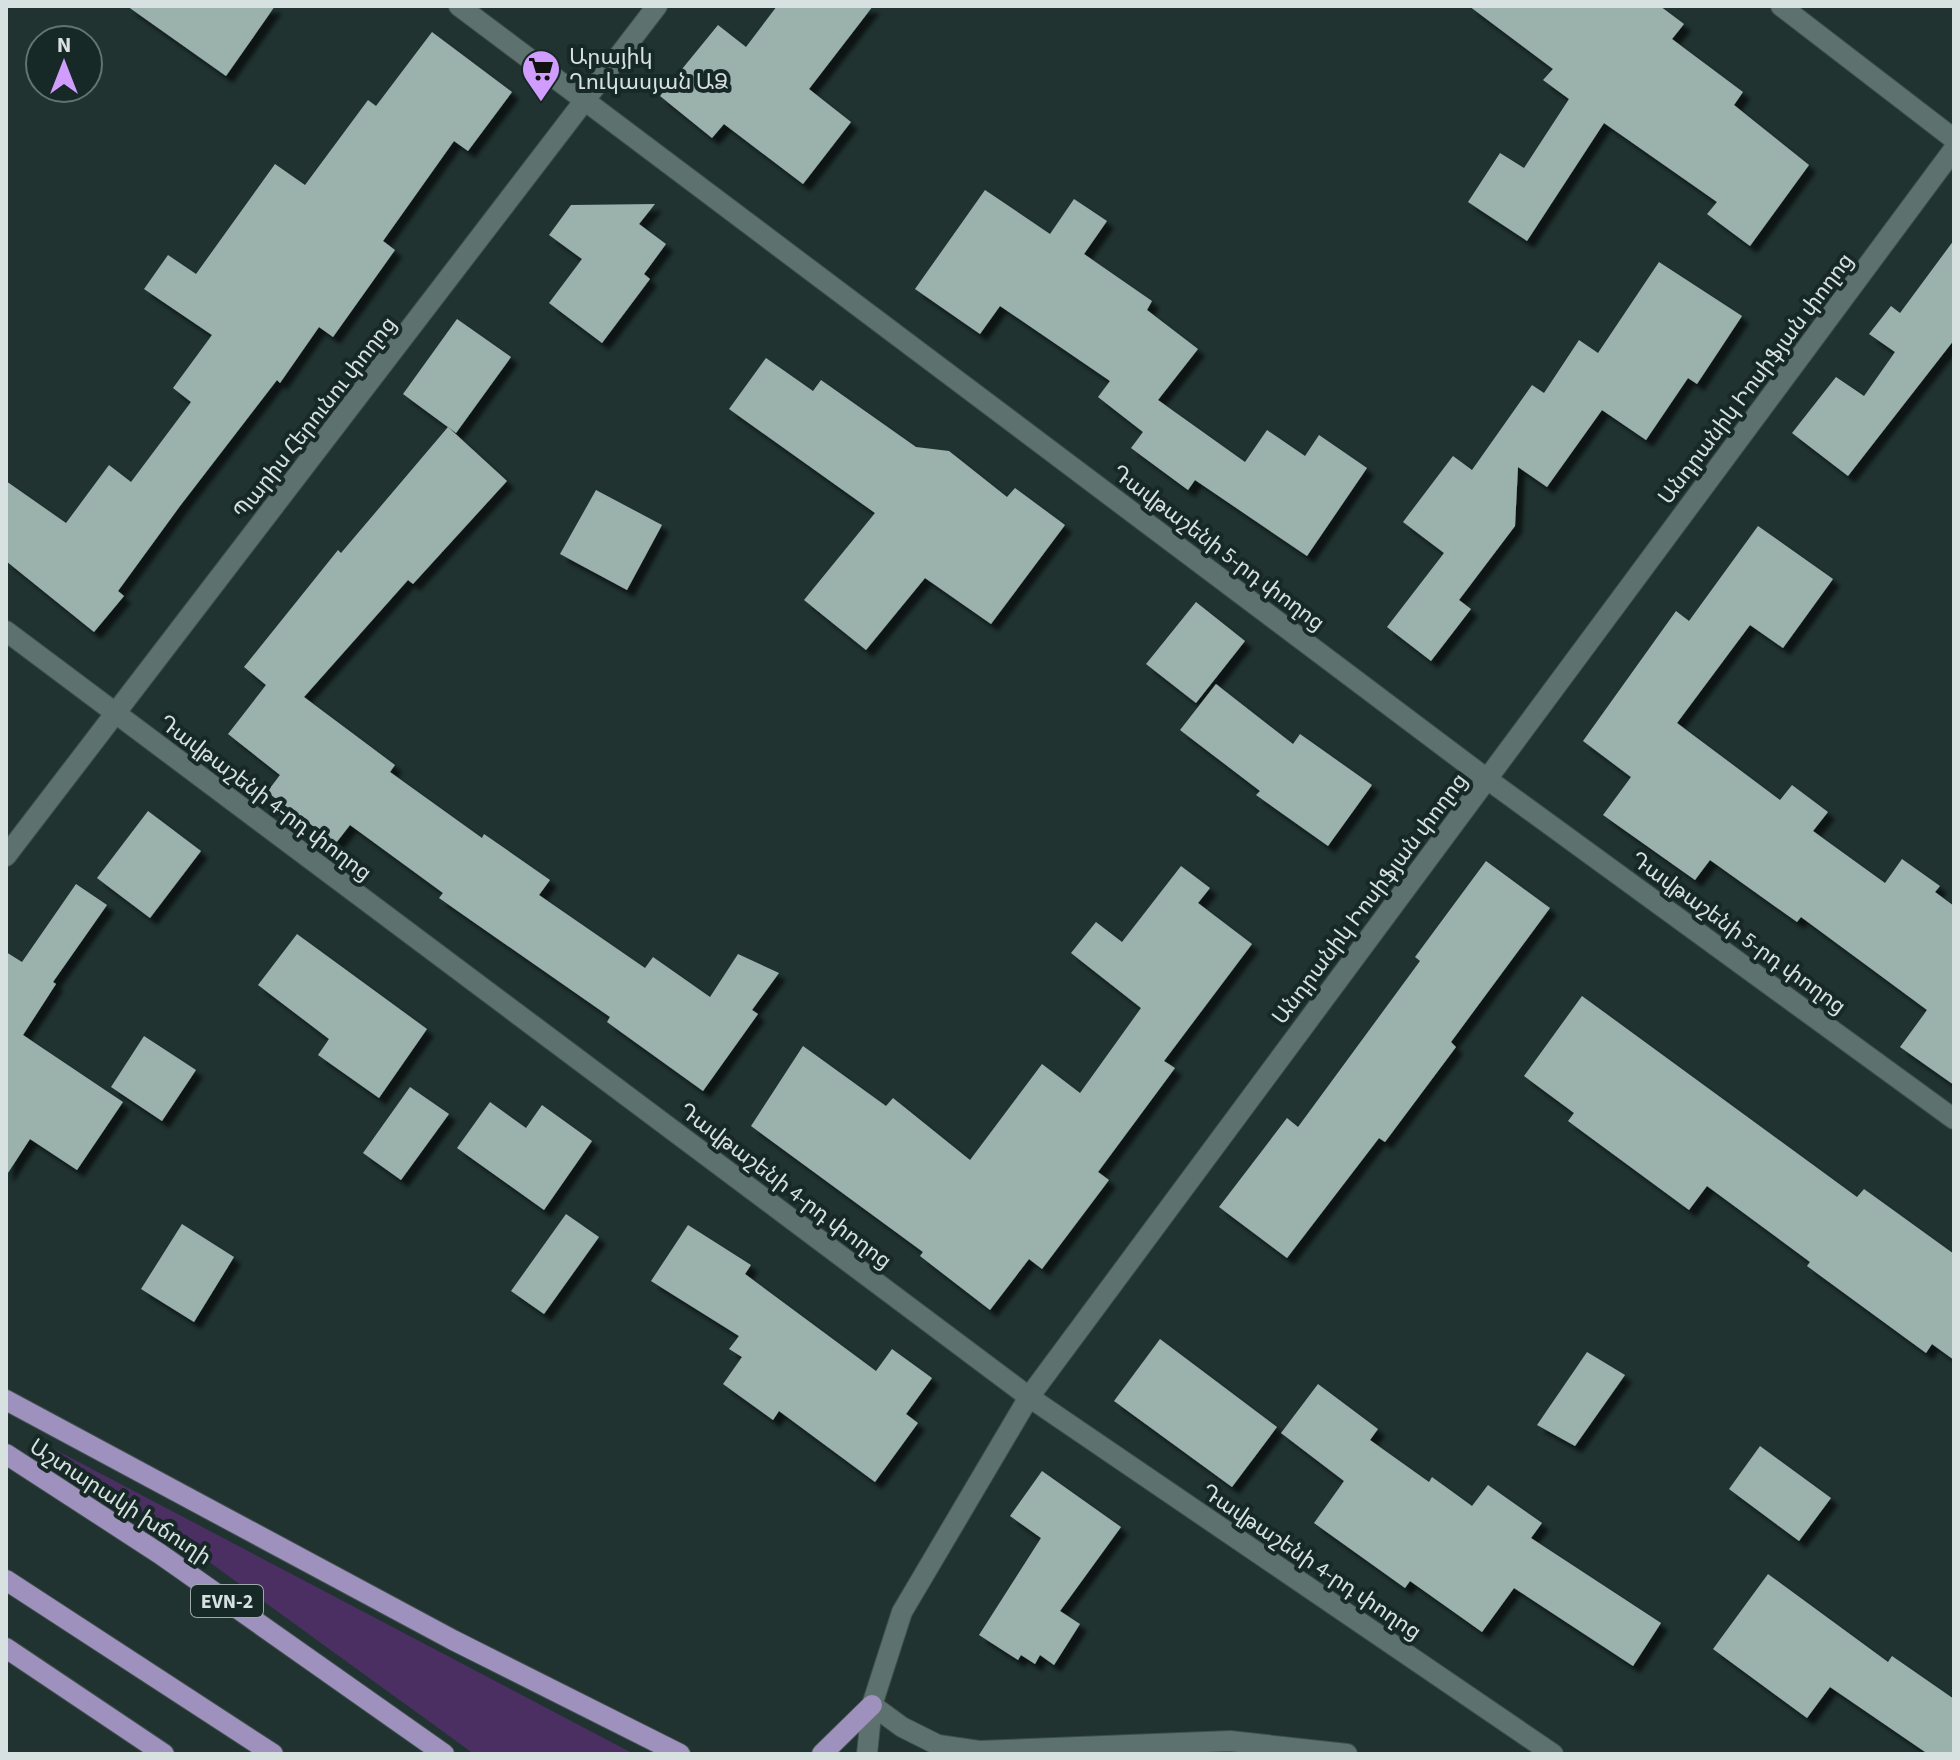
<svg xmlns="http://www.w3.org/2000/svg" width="1960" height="1760" viewBox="0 0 1960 1760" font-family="'Source Sans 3','Noto Sans Armenian',sans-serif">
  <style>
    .green { fill: #4b2f63 }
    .building { fill: #9ab1ac; filter: url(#shadow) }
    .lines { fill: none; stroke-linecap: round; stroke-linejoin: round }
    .minor-casing { stroke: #3e4f4c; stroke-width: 22 }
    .tertiary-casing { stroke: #3e4f4c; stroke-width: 22 }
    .primary-casing { stroke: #3e4f4c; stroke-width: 22 }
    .minor { stroke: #5d726e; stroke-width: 20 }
    .tertiary { stroke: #5d726e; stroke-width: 20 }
    .primary { stroke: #9f91bd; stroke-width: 20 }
    .labels { text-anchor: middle; stroke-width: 8; stroke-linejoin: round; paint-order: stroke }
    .shield { fill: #162926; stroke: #9daaa8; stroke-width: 2 }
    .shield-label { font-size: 20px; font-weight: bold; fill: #d7e2e0 }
    .poi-label { font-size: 22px; fill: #d7e2e0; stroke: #162926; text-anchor: start }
    .street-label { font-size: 22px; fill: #d7e2e0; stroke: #162926 }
  </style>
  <defs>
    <filter id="shadow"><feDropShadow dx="7" dy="7" stdDeviation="2" flood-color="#0009"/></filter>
  </defs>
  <rect width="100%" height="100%" fill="#203330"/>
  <polygon class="green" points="52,1448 634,1754 474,1754"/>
  <g class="building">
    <polygon points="127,6 275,6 226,76"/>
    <polygon points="777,6 873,6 809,89 851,122 803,184 724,124 712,138 660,96 718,25 746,47"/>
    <polygon points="1469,6 1660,6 1684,24 1672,39 1743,92 1734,105 1809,165 1750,246 1707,214 1717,202 1604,123 1527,241 1468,202 1500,153 1524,168 1569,99 1543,80 1553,69"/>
    <polygon points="432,32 512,92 468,151 454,141 383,241 395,250 333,337 319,327 280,383 277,380 180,506 118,591 124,596 94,632 6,561 6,481 66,523 109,465 131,482 191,402 173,388 212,335 144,289 168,255 196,274 275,164 305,185 368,100 376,106"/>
    <polygon points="985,190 1050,234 1074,199 1107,221 1084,254 1152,301 1147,310 1198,349 1158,400 1245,462 1267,430 1305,456 1319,435 1367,468 1307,556 1195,480 1188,490 1131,448 1143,432 1098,397 1110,381 1000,306 980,334 915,289"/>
    <polygon points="655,204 639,224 666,244 644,274 650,279 602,343 549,303 582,259 549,235 571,205"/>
    <polygon points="1954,240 1954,340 1848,476 1792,433 1836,377 1864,396 1895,352 1869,334 1891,306 1900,313"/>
    <polygon points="1659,262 1742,316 1697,384 1688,378 1646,440 1602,410 1547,487 1518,467 1515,526 1459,600 1471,609 1431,661 1387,627 1444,553 1403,522 1453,456 1472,470 1532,385 1544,393 1579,340 1598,353"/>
    <polygon points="457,319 511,357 456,433 403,394"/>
    <polygon points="766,358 813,391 821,380 916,447 949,451 1007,497 1015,488 1065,525 991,624 925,578 866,650 804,600 875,513 729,409"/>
    <polygon points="448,427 507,481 413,584 408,580 304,697 395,765 390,772 482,838 484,834 550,880 539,895 645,968 653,957 710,997 738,954 779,973 752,1010 758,1014 703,1091 607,1022 610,1017 439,898 443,893 350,825 336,843 267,792 280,775 228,734 266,685 244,667 338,550 341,553"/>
    <polygon points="596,490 662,525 627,590 560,554"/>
    <polygon points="1758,526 1833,579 1783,648 1750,625 1677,723 1780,800 1792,785 1828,812 1813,831 1885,883 1902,859 1940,886 1935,892 1954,906 1954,1085 1900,1047 1927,1010 1801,917 1797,922 1710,860 1695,880 1603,815 1631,777 1583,741 1676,611 1689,621"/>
    <polygon points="1196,602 1245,641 1196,703 1146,664"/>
    <polygon points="1216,684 1293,744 1300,734 1372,785 1328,846 1256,795 1260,791 1180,730"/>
    <polygon points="148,811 201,851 150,918 97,878"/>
    <polygon points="1486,861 1550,908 1451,1042 1456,1047 1385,1142 1379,1138 1287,1258 1219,1207 1287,1118 1298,1127 1420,961 1415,957"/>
    <polygon points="1181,866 1210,888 1198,903 1252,944 1164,1061 1175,1068 1098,1172 1109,1180 1042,1269 1029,1259 990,1310 920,1256 923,1252 751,1126 803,1046 886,1106 893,1098 970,1160 1042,1064 1080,1093 1141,1008 1071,953 1096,922 1122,942"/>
    <polygon points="76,884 107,905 53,982 56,984 23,1035 123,1102 77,1170 30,1139 6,1176 6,952 22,962"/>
    <polygon points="297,934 427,1029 379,1098 318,1055 329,1039 258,985"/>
    <polygon points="1582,996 1857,1197 1864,1189 1954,1254 1954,1360 1932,1344 1926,1353 1807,1266 1810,1262 1707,1186 1689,1210 1568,1121 1574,1113 1524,1076"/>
    <polygon points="144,1036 196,1070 162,1121 111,1087"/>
    <polygon points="410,1087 449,1114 401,1180 363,1153"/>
    <polygon points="490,1102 526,1128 542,1105 592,1141 544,1210 457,1148"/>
    <polygon points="566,1214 599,1237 544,1314 511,1291"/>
    <polygon points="182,1224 234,1257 194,1322 141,1289"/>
    <polygon points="688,1225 751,1265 745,1274 876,1371 892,1349 932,1378 906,1414 918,1423 875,1482 779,1411 773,1420 723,1384 742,1357 729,1349 739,1336 651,1281"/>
    <polygon points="1160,1339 1277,1427 1232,1487 1114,1401"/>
    <polygon points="1587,1352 1625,1375 1575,1446 1537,1425"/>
    <polygon points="1318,1384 1378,1429 1370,1440 1429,1482 1432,1477 1472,1506 1488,1485 1542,1523 1531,1538 1661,1623 1633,1666 1514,1588 1482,1632 1410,1581 1405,1588 1314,1523 1344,1481 1281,1433"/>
    <polygon points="1760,1446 1831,1498 1799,1541 1729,1489"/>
    <polygon points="1042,1471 1121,1527 1060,1611 1080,1624 1054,1665 1040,1655 1035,1664 1021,1655 1018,1660 979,1635 1041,1538 1010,1516"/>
    <polygon points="1768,1574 1888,1662 1892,1656 1954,1699 1954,1754 1928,1754 1830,1687 1807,1718 1713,1649"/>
  </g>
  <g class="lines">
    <defs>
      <g id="minor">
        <polyline points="459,6 1487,779 1954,1119"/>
        <polyline points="1781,6 1954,139"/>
        <polyline points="6,631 1029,1397 1553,1754"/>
        <polyline points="6,856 657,6"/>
      </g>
      <g id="tertiary">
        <polyline points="872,1705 902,1727 938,1745 979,1751 1230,1741 1347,1754"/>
        <polyline points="867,1754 872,1705 902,1612 1029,1397 1954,149"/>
      </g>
      <g id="primary">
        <polyline points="6,1400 453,1640 680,1754"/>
        <polyline points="6,1454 160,1554 444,1754"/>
        <polyline points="6,1580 273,1754"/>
        <polyline points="6,1648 164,1754"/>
        <polyline points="822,1754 872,1705"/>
      </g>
    </defs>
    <use href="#minor" class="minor-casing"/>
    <use href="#tertiary" class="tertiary-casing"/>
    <use href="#primary" class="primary-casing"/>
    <use href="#minor" class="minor"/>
    <use href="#tertiary" class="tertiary"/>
    <use href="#primary" class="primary"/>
  </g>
  <defs>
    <symbol id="supermarket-pin" viewBox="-11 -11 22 30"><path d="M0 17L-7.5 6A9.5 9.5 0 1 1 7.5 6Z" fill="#d09dff" stroke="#162926"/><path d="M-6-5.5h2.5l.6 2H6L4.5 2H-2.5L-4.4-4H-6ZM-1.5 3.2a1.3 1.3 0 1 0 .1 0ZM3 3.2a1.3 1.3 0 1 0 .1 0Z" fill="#111"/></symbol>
  </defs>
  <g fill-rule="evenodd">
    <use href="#supermarket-pin" x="519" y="47" width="44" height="60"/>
  </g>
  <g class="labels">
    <rect class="shield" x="191" y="1585" width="72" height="32" rx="6"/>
    <g class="shield-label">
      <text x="227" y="1608">EVN-2</text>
    </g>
    <g class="poi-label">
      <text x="569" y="64">Արայիկ<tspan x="569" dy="25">Ղուկասյան ԱՁ</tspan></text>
    </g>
    <g class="street-label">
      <text transform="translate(1755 378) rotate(-53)" y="8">Անդրանիկ Իոսիֆյան փողոց</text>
      <text transform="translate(314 417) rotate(-52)" y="8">Պարիս Հերունու փողոց</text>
      <text transform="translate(1219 547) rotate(37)" y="8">Դավթաշենի 5-րդ փողոց</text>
      <text transform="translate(266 797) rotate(37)" y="8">Դավթաշենի 4-րդ փողոց</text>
      <text transform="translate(1369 898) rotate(-53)" y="8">Անդրանիկ Իոսիֆյան փողոց</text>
      <text transform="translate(1739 932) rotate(36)" y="8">Դավթաշենի 5-րդ փողոց</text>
      <text transform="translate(786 1185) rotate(37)" y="8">Դավթաշենի 4-րդ փողոց</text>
      <text transform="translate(121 1501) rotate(33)" y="8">Աշտարակի խճուղի</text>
      <text transform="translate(1312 1561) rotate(34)" y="8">Դավթաշենի 4-րդ փողոց</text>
    </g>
  </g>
  <rect width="1960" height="1760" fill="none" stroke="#d7e2e0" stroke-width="16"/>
  <g transform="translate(64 64)"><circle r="38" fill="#162926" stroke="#637370" stroke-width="2"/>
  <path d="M0-6L14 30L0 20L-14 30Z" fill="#d09dff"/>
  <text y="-12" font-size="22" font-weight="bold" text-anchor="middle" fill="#d7e2e0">N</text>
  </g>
</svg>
